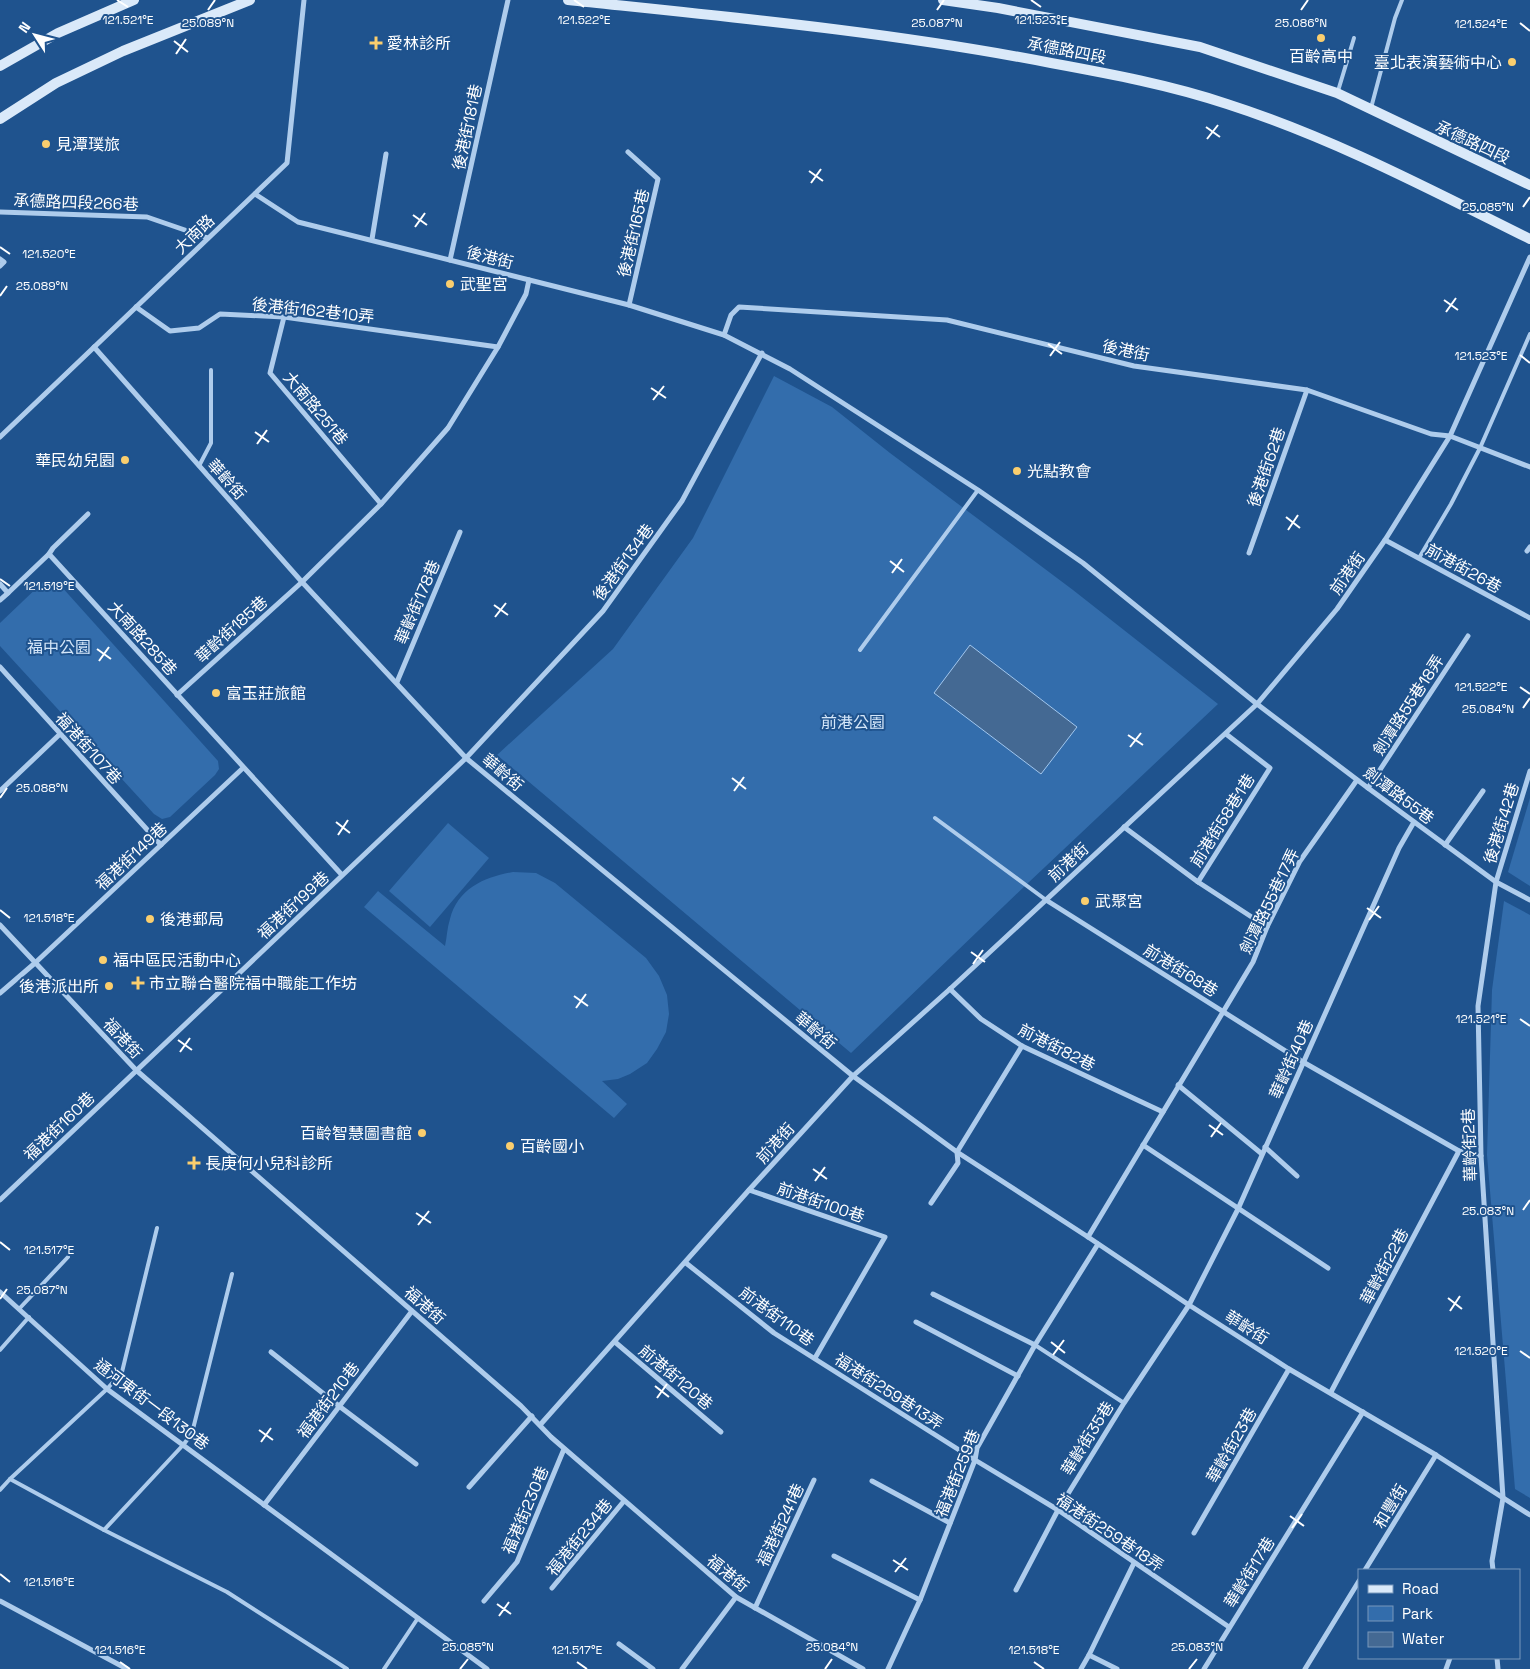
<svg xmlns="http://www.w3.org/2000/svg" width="1530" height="1669" viewBox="0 0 1530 1669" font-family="'Space Grotesk','Noto Sans TC',sans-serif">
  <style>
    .green { fill: #336dac }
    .water { fill: #446993; stroke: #a2c7ee }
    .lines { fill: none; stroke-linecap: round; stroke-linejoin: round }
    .service { stroke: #aeccec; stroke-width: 4 }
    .minor { stroke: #aeccec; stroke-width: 5 }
    .secondary { stroke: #dae9f9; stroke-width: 10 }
    .ticks { fill: none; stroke: #fff; stroke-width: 2 }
    .poi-dot { fill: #face6e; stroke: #1f538e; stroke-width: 2 }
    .labels { text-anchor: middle; stroke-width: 4; stroke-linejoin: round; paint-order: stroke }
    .poi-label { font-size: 16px; fill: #fff; stroke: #1f538e; text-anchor: start }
    .street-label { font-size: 16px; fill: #fff; stroke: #1f538e }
    .park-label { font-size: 16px; fill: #d4e6f9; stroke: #1f538e }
    .ticks-label { font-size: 12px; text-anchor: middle; fill: #fff; stroke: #1f538e; stroke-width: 4; stroke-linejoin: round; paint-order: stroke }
  </style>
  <rect width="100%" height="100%" fill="#1f538e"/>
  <g class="green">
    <polygon points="774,376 832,407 890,453 1073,590 1218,704 1028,883 851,1053 497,755 613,649 693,538"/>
    <polygon points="51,581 60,585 218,761 219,769 215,775 170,817 162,819 154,814 0,646 0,623 43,582"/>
    <polygon points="1530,798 1530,886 1508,872"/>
    <polygon points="448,823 489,858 430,927 389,891"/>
    <path d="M513,872L536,873L555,883L646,958L659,976L667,995L669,1014L666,1032L657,1049L647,1063L630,1074L618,1079L602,1081L627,1104L614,1118L364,907L378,891L445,946C447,937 447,928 450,919C458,888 485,877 513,872Z"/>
    <polygon points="1504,901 1530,915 1530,1498 1515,1489 1487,1155 1492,990"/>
  </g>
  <polygon class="water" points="970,645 1077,727 1041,774 934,693"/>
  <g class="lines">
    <g class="service">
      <polyline points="1338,91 1354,38"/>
      <polyline points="1371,108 1395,18 1402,0"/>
      <polyline points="199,466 211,443 211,370"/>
      <polyline points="1419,558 1451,504 1480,448 1530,334"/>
      <polyline points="860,650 978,490"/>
      <polyline points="935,818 1046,900"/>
      <polyline points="19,1309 68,1257"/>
      <polyline points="1035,1345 1124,1403"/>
      <polyline points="0,1350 29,1317"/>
      <polyline points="10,1479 104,1530 227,1592 347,1669"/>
      <polyline points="0,1490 10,1479 107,1389 122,1372 157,1228"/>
      <polyline points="104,1530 184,1444 192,1433 232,1274"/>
      <polyline points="384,1669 418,1618"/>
    </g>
    <g class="minor">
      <polyline points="628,152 658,179 629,305"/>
      <polyline points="255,194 298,222 629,305 724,335 790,369 978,490 1083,563 1257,704 1368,788 1496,882 1530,900"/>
      <polyline points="0,212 147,217 208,238"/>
      <polyline points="372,239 386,154"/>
      <polyline points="0,259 4,262 0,266"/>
      <polyline points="450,260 508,0"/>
      <polyline points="136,307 170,331 199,328 220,314 284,317 498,347"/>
      <polyline points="284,317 270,373 381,504"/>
      <polyline points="724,335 731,315 739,307 947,320 1134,366 1307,390 1431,434 1450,436 1530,467"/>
      <polyline points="94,347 302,582 466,758 853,1076 957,1152 1088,1237 1189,1305 1289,1369 1436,1455 1530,1515"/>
      <polyline points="0,437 287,163 304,0"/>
      <polyline points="1385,540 1530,618"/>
      <polyline points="1527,551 1530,547"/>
      <polyline points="1249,553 1307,390"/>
      <polyline points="49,554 53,548 88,514"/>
      <polyline points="0,584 8,593 49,554 342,875"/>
      <polyline points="0,600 8,593"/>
      <polyline points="0,667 161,845"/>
      <polyline points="397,682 460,532"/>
      <polyline points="177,695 302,582 381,504 448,428 498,347 526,294 529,280"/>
      <polyline points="1368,788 1468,636"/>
      <polyline points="0,791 60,734"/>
      <polyline points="1124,827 1198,882 1267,927"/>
      <polyline points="1445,845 1483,791"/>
      <polyline points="1198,882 1270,768 1226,734"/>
      <polyline points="1046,900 1303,1062 1459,1151 1481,1156"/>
      <polyline points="0,925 136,1070 521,1406 551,1437 736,1597 863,1669"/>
      <polyline points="950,989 981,1019 1022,1046 1163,1112"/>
      <polyline points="0,993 35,963 243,768"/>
      <polyline points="1178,1085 1262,1154"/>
      <polyline points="1143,1145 1328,1268"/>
      <polyline points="1265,1147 1297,1176"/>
      <polyline points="749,1190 885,1237 815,1358"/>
      <polyline points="0,1200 466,758 603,611 682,501 762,353"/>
      <polyline points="931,1203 958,1163 957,1152 1022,1046"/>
      <polyline points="1088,1237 1253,962 1267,927 1300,861 1357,780"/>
      <polyline points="686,1263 774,1333 975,1460 1058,1510 1229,1627"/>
      <polyline points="0,1292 107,1389 487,1669"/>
      <polyline points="933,1294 1035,1345"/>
      <polyline points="916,1322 1018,1376"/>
      <polyline points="615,1342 721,1432"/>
      <polyline points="271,1352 339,1406 416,1464"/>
      <polyline points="1331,1392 1459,1151"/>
      <polyline points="540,1425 749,1190 853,1076 950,989 1257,704 1337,609 1385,540 1450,436 1530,257"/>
      <polyline points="872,1481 950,1523"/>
      <polyline points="469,1487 532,1416"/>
      <polyline points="264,1505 412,1311"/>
      <polyline points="1194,1533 1289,1369"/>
      <polyline points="834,1556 920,1600"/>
      <polyline points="1365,1570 1436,1455"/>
      <polyline points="1493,1570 1492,1561 1503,1498 1481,1156 1478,1006 1496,882 1530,771"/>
      <polyline points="552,1588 624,1501"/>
      <polyline points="1016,1590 1058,1510 1124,1403 1189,1305 1238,1209 1399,848 1414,822"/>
      <polyline points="0,1601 127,1669"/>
      <polyline points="484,1601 517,1562 564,1449"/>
      <polyline points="755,1608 814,1480"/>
      <polyline points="619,1644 653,1669"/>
      <polyline points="1089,1655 1117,1669"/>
      <polyline points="1497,1658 1498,1669"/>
      <polyline points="682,1669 736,1597"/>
      <polyline points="888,1669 920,1600 975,1460 977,1448 1035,1345 1098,1244"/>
      <polyline points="1081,1669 1089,1655 1134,1563"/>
      <polyline points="1204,1669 1363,1412"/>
      <polyline points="1305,1669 1359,1581"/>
      <polyline points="1446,1669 1450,1658"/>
    </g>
    <g class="secondary">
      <path d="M568,0C730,17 892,32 1051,63C1111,74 1170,85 1227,104C1333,138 1431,190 1530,239"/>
      <polyline points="943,0 998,8 1200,47 1337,93 1530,185"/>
      <polyline points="0,66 58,33 134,0"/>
      <polyline points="0,119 56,83 123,51 250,0"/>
    </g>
  </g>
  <path class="ticks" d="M117,0L128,7M574,0L584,7M1031,0L1041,7M208,10L215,0M937,10L944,0M1301,10L1308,0M1520,23L1530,31M174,41L188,52M176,54L186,39M1206,127L1220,137M1207,139L1218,125M809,171L823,181M811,183L821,169M1523,207L1530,197M413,215L427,225M415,227L425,213M0,247L10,254M0,296L7,286M1444,300L1458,310M1446,312L1456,298M1048,344L1062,354M1520,355L1530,363M1050,356L1060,342M651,388L666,398M653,400L664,386M255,432L269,442M257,444L267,430M1286,517L1300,528M1288,530L1298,515M890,561L904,572M892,573L902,559M0,579L10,586M494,605L508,615M495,617L506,603M97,649L111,659M99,661L109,647M1520,687L1530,694M1523,708L1530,698M1128,735L1143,745M1130,747L1141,733M732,778L746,789M734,791L744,777M0,798L7,788M336,822L350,833M338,835L348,820M1367,908L1381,918M0,910L10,918M1369,920L1379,906M971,952L985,962M973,964L983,950M574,996L588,1006M576,1008L586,994M1520,1019L1530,1026M178,1040L192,1050M180,1052L190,1038M1209,1125L1223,1135M1211,1137L1221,1123M813,1169L827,1179M815,1181L825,1167M1523,1210L1530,1200M416,1213L431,1223M418,1225L429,1211M0,1242L10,1250M1448,1298L1462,1309M0,1299L7,1289M1450,1311L1460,1296M1051,1342L1065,1353M1520,1351L1530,1358M1053,1355L1064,1340M655,1386L669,1397M657,1398L667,1384M259,1430L273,1440M261,1442L271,1428M1290,1516L1304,1526M1292,1528L1302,1514M893,1560L908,1570M895,1572L906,1558M0,1574L10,1582M497,1604L511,1614M499,1616L509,1602M120,1662L130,1669M577,1662L587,1669M1034,1662L1044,1669M460,1669L468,1659M825,1669L832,1659M1189,1669L1197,1659"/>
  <g class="poi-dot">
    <circle cx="1321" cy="38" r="5"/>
    <path d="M373.5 35.5h5v5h5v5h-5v5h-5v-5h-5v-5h5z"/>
    <circle cx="1512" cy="62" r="5"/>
    <circle cx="46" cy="144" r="5"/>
    <circle cx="450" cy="284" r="5"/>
    <circle cx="125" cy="460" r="5"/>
    <circle cx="1017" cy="471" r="5"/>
    <circle cx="216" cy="693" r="5"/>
    <circle cx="1085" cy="901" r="5"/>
    <circle cx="150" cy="919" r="5"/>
    <circle cx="103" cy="960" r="5"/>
    <path d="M135.5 975.5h5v5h5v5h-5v5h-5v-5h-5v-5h5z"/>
    <circle cx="109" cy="986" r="5"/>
    <circle cx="422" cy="1133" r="5"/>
    <circle cx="510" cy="1146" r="5"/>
    <path d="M191.5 1155.5h5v5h5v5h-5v5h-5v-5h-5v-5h5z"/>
  </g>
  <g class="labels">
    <g class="poi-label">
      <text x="387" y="49">愛林診所</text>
      <text x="1321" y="62" text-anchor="middle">百齡高中</text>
      <text x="1502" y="68" text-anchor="end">臺北表演藝術中心</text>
      <text x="56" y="150">見潭璞旅</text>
      <text x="460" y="290">武聖宮</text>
      <text x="115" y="466" text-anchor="end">華民幼兒園</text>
      <text x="1027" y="477">光點教會</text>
      <text x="226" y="699">富玉莊旅館</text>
      <text x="1095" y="907">武聚宮</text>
      <text x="160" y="925">後港郵局</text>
      <text x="113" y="966">福中區民活動中心</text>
      <text x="149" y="989">市立聯合醫院福中職能工作坊</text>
      <text x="99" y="992" text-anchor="end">後港派出所</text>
      <text x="412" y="1139" text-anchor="end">百齡智慧圖書館</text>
      <text x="520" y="1152">百齡國小</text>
      <text x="205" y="1169">長庚何小兒科診所</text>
    </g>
    <g class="street-label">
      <text transform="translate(1067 50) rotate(11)" y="6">承德路四段</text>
      <text transform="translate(467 127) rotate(-78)" y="6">後港街181巷</text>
      <text transform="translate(1473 142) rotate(25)" y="6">承德路四段</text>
      <text transform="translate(76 202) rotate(2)" y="6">承德路四段266巷</text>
      <text transform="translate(633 233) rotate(-77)" y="6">後港街165巷</text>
      <text transform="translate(194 234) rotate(-44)" y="6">大南路</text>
      <text transform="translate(490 257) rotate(14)" y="6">後港街</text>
      <text transform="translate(313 310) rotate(6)" y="6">後港街162巷10弄</text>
      <text transform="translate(1126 350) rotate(12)" y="6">後港街</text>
      <text transform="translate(316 408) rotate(50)" y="6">大南路251巷</text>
      <text transform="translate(1266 467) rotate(-71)" y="6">後港街62巷</text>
      <text transform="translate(227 479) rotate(48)" y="6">華齡街</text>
      <text transform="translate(623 562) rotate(-54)" y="6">後港街134巷</text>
      <text transform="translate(1464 568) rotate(29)" y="6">前港街26巷</text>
      <text transform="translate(1347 573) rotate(-55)" y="6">前港街</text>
      <text transform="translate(417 602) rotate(-67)" y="6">華齡街178巷</text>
      <text transform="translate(231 629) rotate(-42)" y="6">華齡街185巷</text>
      <text transform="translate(143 638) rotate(48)" y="6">大南路285巷</text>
      <text transform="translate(1408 705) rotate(-57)" y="6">劍潭路55巷18弄</text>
      <text transform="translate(89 748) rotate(48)" y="6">福港街107巷</text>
      <text transform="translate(503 772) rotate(40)" y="6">華齡街</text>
      <text transform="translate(1399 795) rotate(37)" y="6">劍潭路55巷</text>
      <text transform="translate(1222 820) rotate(-58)" y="6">前港街58巷1巷</text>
      <text transform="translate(1501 823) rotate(-73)" y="6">後港街42巷</text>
      <text transform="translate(131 856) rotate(-43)" y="6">福港街149巷</text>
      <text transform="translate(1068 862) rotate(-43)" y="6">前港街</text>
      <text transform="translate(1269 901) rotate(-64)" y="6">劍潭路55巷17弄</text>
      <text transform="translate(293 905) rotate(-43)" y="6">福港街199巷</text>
      <text transform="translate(1181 970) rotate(32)" y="6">前港街68巷</text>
      <text transform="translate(816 1030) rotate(40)" y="6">華齡街</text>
      <text transform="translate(123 1038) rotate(47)" y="6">福港街</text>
      <text transform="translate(1057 1047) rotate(27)" y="6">前港街82巷</text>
      <text transform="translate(1291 1059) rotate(-66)" y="6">華齡街40巷</text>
      <text transform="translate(59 1126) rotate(-44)" y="6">福港街160巷</text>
      <text transform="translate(775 1143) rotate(-48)" y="6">前港街</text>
      <text transform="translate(1469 1145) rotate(-92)" y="6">華齡街2巷</text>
      <text transform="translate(821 1202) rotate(19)" y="6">前港街100巷</text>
      <text transform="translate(1384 1266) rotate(-62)" y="6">華齡街22巷</text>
      <text transform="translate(425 1305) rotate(41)" y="6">福港街</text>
      <text transform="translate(777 1316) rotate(36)" y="6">前港街110巷</text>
      <text transform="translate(1247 1327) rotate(32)" y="6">華齡街</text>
      <text transform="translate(676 1377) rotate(40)" y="6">前港街120巷</text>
      <text transform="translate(889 1391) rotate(33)" y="6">福港街259巷13弄</text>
      <text transform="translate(328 1400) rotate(-53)" y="6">福港街210巷</text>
      <text transform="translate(152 1404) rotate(37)" y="6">通河東街一段130巷</text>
      <text transform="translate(1087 1438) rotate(-58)" y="6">華齡街35巷</text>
      <text transform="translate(1231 1445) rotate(-60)" y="6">華齡街23巷</text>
      <text transform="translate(957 1473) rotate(-68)" y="6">福港街259巷</text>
      <text transform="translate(1390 1506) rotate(-59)" y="6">和豐街</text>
      <text transform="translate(525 1510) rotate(-67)" y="6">福港街230巷</text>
      <text transform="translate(780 1525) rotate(-65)" y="6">福港街241巷</text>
      <text transform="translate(1110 1532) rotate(34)" y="6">福港街259巷18弄</text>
      <text transform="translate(579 1537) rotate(-51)" y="6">福港街234巷</text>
      <text transform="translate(1249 1572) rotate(-58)" y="6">華齡街17巷</text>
      <text transform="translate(728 1573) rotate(39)" y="6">福港街</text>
    </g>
    <g class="park-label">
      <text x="59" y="653">福中公園</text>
      <text x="853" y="728">前港公園</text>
    </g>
  </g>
  <g class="ticks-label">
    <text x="128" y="24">121.521°E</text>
    <text x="584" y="24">121.522°E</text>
    <text x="1041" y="24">121.523°E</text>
    <text x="208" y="27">25.089°N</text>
    <text x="937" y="27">25.087°N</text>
    <text x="1301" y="27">25.086°N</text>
    <text x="1481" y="28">121.524°E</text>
    <text x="1488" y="211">25.085°N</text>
    <text x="49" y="258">121.520°E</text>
    <text x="42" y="290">25.089°N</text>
    <text x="1481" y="360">121.523°E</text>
    <text x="49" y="590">121.519°E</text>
    <text x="1481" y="691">121.522°E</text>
    <text x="1488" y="713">25.084°N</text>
    <text x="42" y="792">25.088°N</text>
    <text x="49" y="922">121.518°E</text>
    <text x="1481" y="1023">121.521°E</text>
    <text x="1488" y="1215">25.083°N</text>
    <text x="49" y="1254">121.517°E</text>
    <text x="42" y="1294">25.087°N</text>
    <text x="1481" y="1355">121.520°E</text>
    <text x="49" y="1586">121.516°E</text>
    <text x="468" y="1651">25.085°N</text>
    <text x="832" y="1651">25.084°N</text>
    <text x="1197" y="1651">25.083°N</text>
    <text x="120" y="1654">121.516°E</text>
    <text x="577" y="1654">121.517°E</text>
    <text x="1034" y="1654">121.518°E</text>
  </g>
  <rect x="1358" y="1569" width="162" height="90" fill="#1f538e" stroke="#7998bb"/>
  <rect x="1368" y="1585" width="25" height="8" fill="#dae9f9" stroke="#7998bb"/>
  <text x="1402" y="1594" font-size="15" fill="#ffffff">Road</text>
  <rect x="1368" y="1606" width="25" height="15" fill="#336dac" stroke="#7998bb"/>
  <text x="1402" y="1619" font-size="15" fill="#ffffff">Park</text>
  <rect x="1368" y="1632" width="25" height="15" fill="#446993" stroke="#7998bb"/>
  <text x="1402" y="1644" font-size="15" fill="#ffffff">Water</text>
  <g transform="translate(35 35) rotate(306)" stroke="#1f538e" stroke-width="4" paint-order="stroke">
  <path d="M0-4L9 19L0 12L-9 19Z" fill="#ffffff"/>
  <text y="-8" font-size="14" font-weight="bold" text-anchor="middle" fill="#ffffff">N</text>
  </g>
</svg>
